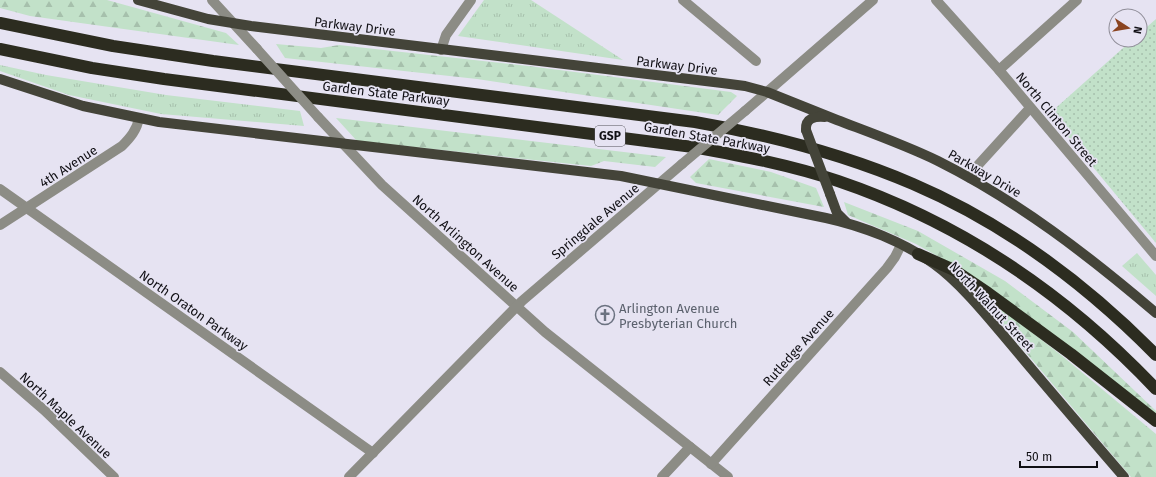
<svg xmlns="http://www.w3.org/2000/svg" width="1156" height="477" viewBox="0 0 1156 477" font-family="'Fira Sans',sans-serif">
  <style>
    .grass { fill: url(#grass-tufts) }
    .forest { fill: url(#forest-firs) }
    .park { fill: url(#park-dots) }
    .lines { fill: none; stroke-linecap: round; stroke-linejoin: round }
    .minor { stroke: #8c8c85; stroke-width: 10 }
    .major { stroke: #444439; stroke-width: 10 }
    .highway { stroke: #2c2c20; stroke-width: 12 }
    .minor-bridge { stroke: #8c8c85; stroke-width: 10 }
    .major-bridge { stroke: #444439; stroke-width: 10 }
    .labels { text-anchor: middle; stroke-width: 3.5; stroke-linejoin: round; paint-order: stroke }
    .shield { fill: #e6e3f2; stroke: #504f57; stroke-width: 1 }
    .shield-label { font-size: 12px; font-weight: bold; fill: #100f14 }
    .street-label { font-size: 13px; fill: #100f14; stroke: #e6e3f2 }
    .worship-label { font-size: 13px; fill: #5b616d; stroke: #e6e3f2; text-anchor: start }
  </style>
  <defs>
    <pattern id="grass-tufts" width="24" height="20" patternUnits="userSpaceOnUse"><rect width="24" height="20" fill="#c2e1c9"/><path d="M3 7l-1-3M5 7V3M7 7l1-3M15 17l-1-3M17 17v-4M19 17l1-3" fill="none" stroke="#a6c0ac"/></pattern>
    <pattern id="forest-firs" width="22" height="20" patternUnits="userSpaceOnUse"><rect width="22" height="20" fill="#c2e1c9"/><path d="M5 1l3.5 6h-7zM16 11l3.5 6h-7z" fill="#a6c0ac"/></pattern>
    <pattern id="park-dots" width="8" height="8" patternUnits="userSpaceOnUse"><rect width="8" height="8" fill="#c2e1c9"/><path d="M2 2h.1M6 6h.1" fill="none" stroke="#a6c0ac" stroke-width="1.8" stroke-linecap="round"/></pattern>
  </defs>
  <rect width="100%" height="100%" fill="#e6e3f2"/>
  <g class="grass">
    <polygon points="484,0 531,0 623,60 458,36"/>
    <polygon points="0,65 46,75 166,95 300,111 304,126 161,114 69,95 0,71"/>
    <polygon points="1137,253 1156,275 1156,296 1122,266"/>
  </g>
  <g class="forest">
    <polygon points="0,0 107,0 226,33 239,45 30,16 0,8"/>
    <polygon points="276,44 321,48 339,45 528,66 731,92 737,96 718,115 477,79 285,58"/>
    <polygon points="336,118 666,157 655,167 604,161 591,166 357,141"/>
    <polygon points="709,159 771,172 816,188 824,207 696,183 690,177"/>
    <polygon points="844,202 918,231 1005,281 1073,332 1156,411 1156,414 971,275 916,244 848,215"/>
    <polygon points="1002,309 1061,355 1156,434 1156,477 1131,477 996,317"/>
  </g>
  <polygon class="park" points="1156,19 1156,243 1049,114 1132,40 1140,40 1140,33"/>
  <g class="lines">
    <g class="minor">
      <polyline points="212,0 257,49"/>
      <polyline points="683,0 756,61"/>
      <polyline points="936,0 999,70 1156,256"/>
      <polyline points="441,50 446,35 471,0"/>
      <polyline points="999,70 1077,0"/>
      <polyline points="745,111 873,0"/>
      <polyline points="318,117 382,185 545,332 728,477"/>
      <polyline points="970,178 979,164 1030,108"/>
      <polyline points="0,189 373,453"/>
      <path d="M0,225L122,146C130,138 137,130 139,118"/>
      <polyline points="0,372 44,410 114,477"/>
      <polyline points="711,464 887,268 895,257 901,245"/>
      <polyline points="349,477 522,301 682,164"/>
      <polyline points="662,477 690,447"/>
    </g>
    <g class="major">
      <path d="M138,0L208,19L251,26L722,83L745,86L767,92C790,101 814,111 837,120C871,133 905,145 938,161C1018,201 1088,255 1156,313"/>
      <path d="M0,79L83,106L159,122L621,176L826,218C863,226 904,242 934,264C962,284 991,321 1014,348C1050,391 1087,434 1124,477"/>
      <path d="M806,130C805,118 815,116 825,117"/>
      <polyline points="830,194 837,213 846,222"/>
    </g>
    <g class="highway">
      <path d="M0,23L113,46L213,61L695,122C770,135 843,154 913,184C1004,223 1086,284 1156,355"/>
      <path d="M0,49L92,68L164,79L693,147C742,156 791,165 838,181C962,223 1066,294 1156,389"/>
      <polyline points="918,254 954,270 988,293 1071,354 1156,421"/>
    </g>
    <g class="minor-bridge">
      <polyline points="257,49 318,117"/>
      <polyline points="682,164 745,111"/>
    </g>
    <polyline class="major-bridge" points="806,130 830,194"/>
  </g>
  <defs>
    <symbol id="church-ring" viewBox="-11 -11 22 22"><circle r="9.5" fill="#e6e3f2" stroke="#6b7280" stroke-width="1.5"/><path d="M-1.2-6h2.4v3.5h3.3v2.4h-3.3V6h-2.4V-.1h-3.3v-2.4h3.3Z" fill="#6b7280"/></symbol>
  </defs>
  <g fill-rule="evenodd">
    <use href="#church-ring" x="594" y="304" width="22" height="22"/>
  </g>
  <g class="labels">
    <rect class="shield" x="595" y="126" width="30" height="20" rx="3"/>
    <g class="shield-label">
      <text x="610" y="140">GSP</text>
    </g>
    <g class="street-label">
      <text transform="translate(355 26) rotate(7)" y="5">Parkway Drive</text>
      <text transform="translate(677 65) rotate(7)" y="5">Parkway Drive</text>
      <text transform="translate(386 93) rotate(7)" y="5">Garden State Parkway</text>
      <text transform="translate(1057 119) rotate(50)" y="5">North Clinton Street</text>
      <text transform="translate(707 137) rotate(10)" y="5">Garden State Parkway</text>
      <text transform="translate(68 166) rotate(-33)" y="5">4th Avenue</text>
      <text transform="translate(985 173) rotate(30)" y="5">Parkway Drive</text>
      <text transform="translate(595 221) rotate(-40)" y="5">Springdale Avenue</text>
      <text transform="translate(466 243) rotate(42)" y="5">North Arlington Avenue</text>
      <text transform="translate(992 306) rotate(47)" y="5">North Walnut Street</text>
      <text transform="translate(194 310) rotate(35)" y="5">North Oraton Parkway</text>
      <text transform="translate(798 347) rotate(-48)" y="5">Rutledge Avenue</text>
      <text transform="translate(66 415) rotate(43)" y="5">North Maple Avenue</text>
    </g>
    <g class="worship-label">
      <text x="619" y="313">Arlington Avenue<tspan x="619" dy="15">Presbyterian Church</tspan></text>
    </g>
  </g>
  <g transform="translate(1128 28) rotate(102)"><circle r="19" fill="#e6e3f2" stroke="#908e99"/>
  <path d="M0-3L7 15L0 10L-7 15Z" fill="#8a4420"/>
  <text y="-6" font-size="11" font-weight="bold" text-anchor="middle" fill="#100f14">N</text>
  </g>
  <path d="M1020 461v6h77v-6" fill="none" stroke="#100f14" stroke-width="2"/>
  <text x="1026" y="461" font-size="12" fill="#100f14" stroke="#e6e3f2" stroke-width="3" paint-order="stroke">50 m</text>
</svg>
